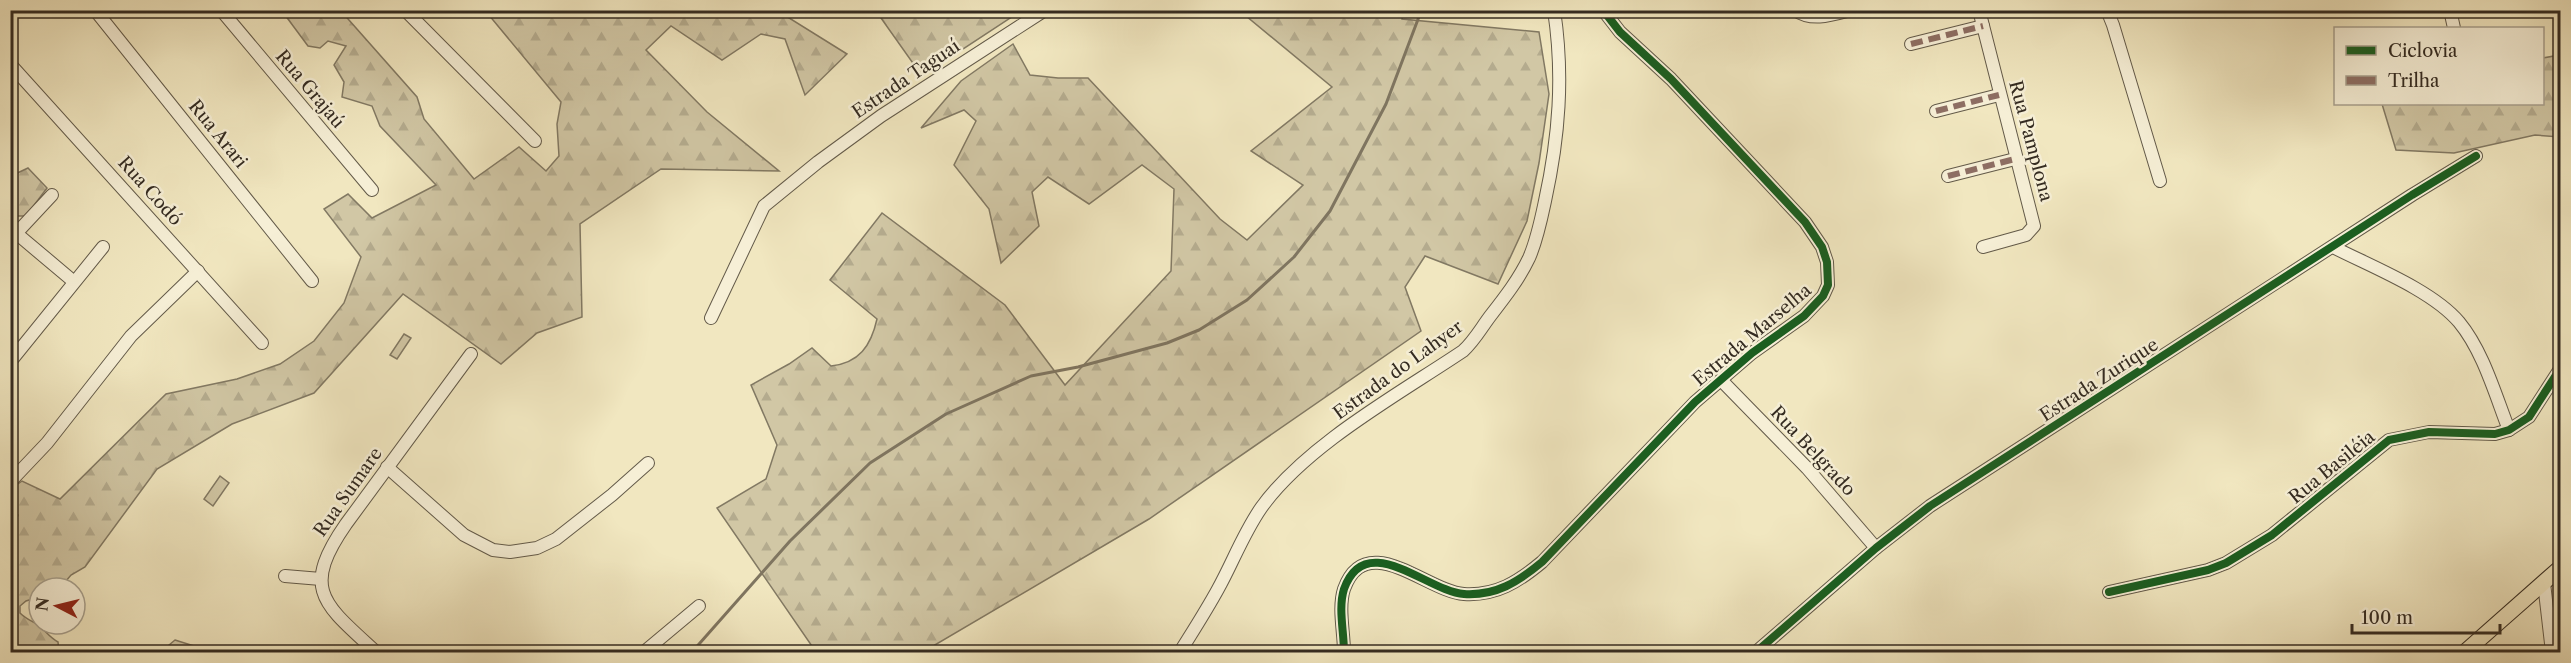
<svg xmlns="http://www.w3.org/2000/svg" width="2571" height="663" viewBox="0 0 2571 663" font-family="'Libre Caslon Text',serif">
  <style>
    .forest { fill: url(#forest-firs); stroke: #827963; stroke-width: 1.5 }
    .garden { fill: #d1c7a5; stroke: #827963; stroke-width: 1.5 }
    .lines { fill: none; stroke-linecap: round; stroke-linejoin: round }
    .stream { stroke: #7f7560; stroke-width: 3 }
    .minor-casing { stroke: #635a49; stroke-width: 14 }
    .major-casing { stroke: #342b21; stroke-width: 17 }
    .minor { stroke: #f6efd6; stroke-width: 12 }
    .major { stroke: #f1e7c0; stroke-width: 15 }
    .quiet { stroke: #8d6e63; stroke-width: 6; stroke-dasharray: 12 6; stroke-linecap: butt }
    .cycleway-casing { stroke: #f6efd6; stroke-width: 11 }
    .cycleway { stroke: #1b5e20; stroke-width: 8 }
    .labels { text-anchor: middle; stroke-width: 5; stroke-linejoin: round; paint-order: stroke }
    .street-label { font-size: 18px; fill: #342b21; stroke: #f6efd6 }
  </style>
  <defs>
    <pattern id="forest-firs" width="22" height="20" patternUnits="userSpaceOnUse" patternTransform="scale(1.5)"><rect width="22" height="20" fill="#d1c7a5"/><path d="M5 1l3.5 6h-7zM16 11l3.5 6h-7z" fill="#b4ab8e"/></pattern>
  </defs>
  <rect width="100%" height="100%" fill="#f1e7c0"/>
  <filter id="stains"><feTurbulence type="fractalNoise" baseFrequency=".00333" numOctaves="4"/><feColorMatrix values="0 0 0 0 .2 0 0 0 0 .09 0 0 0 0 .02 0 0 0 .5 -.17"/></filter>
  <radialGradient id="worn" r=".72"><stop offset=".6" stop-color="#630" stop-opacity="0"/><stop offset="1" stop-color="#630" stop-opacity=".3"/></radialGradient>
  <g class="forest">
    <path d="M282,11H341L417,97L424,119L474,179L519,147L546,171L559,156L557,124L561,102L488,14L490,11H778L847,54L805,95L785,39L761,34L722,60L671,26L646,50L707,112L779,171L661,169L580,224L582,317L537,333L501,364L403,294L314,393L232,424L157,469L85,567L71,575L60,588H39V597L26,601L20,606V613C26,619 32,621 38,625C45,630 49,637 58,642L59,652H11L10,553L14,550C7,537 14,528 18,515L11,513V489L22,481L60,499L166,394L237,379L280,364L314,341L344,303L361,257L324,209L348,194L372,218L436,185L380,126L372,106L342,97L344,82L334,65L346,46L328,41L320,48L308,46Z"/>
    <polygon points="876,11 1021,11 922,76"/>
    <path d="M1240,11H1403L1402,19L1539,32L1549,94L1539,163L1527,221L1498,284L1425,256L1405,287L1421,331L1149,519L923,652H816L717,508L766,479L777,445L751,385L789,364L812,348L831,366C859,363 871,346 877,319L830,280L882,213L1005,305L1065,385L1171,271L1174,189L1142,165L1089,204L1048,177L1032,192L1039,226L1001,263L989,209L954,165L976,121L964,110L921,128L961,81L1013,44L1030,75L1058,78H1088L1220,219L1247,240L1303,185L1251,151L1332,87Z"/>
    <polygon points="2560,55 2560,137 2535,135 2454,153 2396,150 2382,104 2542,104 2543,58"/>
    <polygon points="28,168 47,188 26,216 11,216 11,176"/>
    <polygon points="175,640 213,652 124,652 127,649 163,650"/>
  </g>
  <g class="garden">
    <polygon points="404,334 411,338 397,359 390,355"/>
    <polygon points="220,476 229,483 213,506 204,499"/>
  </g>
  <g class="lines">
    <polyline class="stream" points="692,652 790,541 870,463 946,414 1031,376 1078,367 1167,343 1199,330 1247,300 1294,257 1330,211 1386,104 1420,14"/>
    <defs>
      <g id="minor">
        <polyline points="95,10 312,281"/>
        <polyline points="221,10 372,190"/>
        <polyline points="405,10 535,141"/>
        <path d="M1795,10C1812,22 1832,15 1851,10"/>
        <polyline points="1979,10 2034,226 2026,235 1983,247"/>
        <polyline points="2107,10 2113,25 2160,181"/>
        <polyline points="2450,10 2454,28"/>
        <polyline points="1911,44 1983,26"/>
        <polyline points="10,64 262,343"/>
        <polyline points="1936,111 1999,95"/>
        <polyline points="1948,176 2015,159"/>
        <polyline points="16,233 73,281"/>
        <polyline points="10,240 52,195"/>
        <path d="M2333,247C2370,266 2432,290 2459,322C2483,351 2495,394 2509,430"/>
        <polyline points="711,318 764,206 818,162 881,116 1045,10"/>
        <polyline points="10,362 103,247"/>
        <polyline points="1722,381 1807,468 1876,548"/>
        <polyline points="387,467 464,535 493,550 510,552 537,548 556,539 612,495 648,463"/>
        <polyline points="10,482 47,443 131,336 198,271"/>
        <polyline points="285,576 321,579"/>
        <polyline points="2544,583 2552,652"/>
        <polyline points="2109,592 2208,570 2226,563 2272,535 2389,440 2429,432 2495,434 2509,430 2529,417 2560,369"/>
        <path d="M376,652C324,604 300,590 346,524L471,354"/>
        <polyline points="644,652 699,606"/>
        <path d="M1180,652C1193,631 1206,611 1218,589C1233,562 1243,534 1261,508C1306,445 1399,394 1463,351C1475,340 1481,328 1491,315C1505,297 1519,279 1529,258C1537,240 1541,220 1545,201C1559,137 1564,76 1554,10"/>
        <path d="M1344,652C1344,632 1338,608 1344,589C1366,528 1428,592 1464,594C1496,596 1518,582 1542,562L1695,402L1752,353L1804,316L1823,296L1828,285L1827,262L1822,247L1805,222L1671,79L1620,32L1603,10"/>
        <polyline points="1756,652 1876,548 1930,506 2412,195 2476,156"/>
      </g>
      <polyline id="major" points="2465,652 2560,568"/>
    </defs>
    <use href="#minor" class="minor-casing"/>
    <use href="#major" class="major-casing"/>
    <use href="#minor" class="minor"/>
    <use href="#major" class="major"/>
    <g class="quiet">
      <polyline points="1911,44 1983,26"/>
      <polyline points="1936,111 1999,95"/>
      <polyline points="1948,176 2015,159"/>
    </g>
    <defs>
      <g id="cycleway">
        <polyline points="2109,592 2208,570 2226,563 2272,535 2389,440 2429,432 2495,434 2509,430 2529,417 2560,369"/>
        <path d="M1344,652C1344,632 1338,608 1344,589C1366,528 1428,592 1464,594C1496,596 1518,582 1542,562L1695,402L1752,353L1804,316L1823,296L1828,285L1827,262L1822,247L1805,222L1671,79L1620,32L1603,10"/>
        <polyline points="1756,652 1876,548 1930,506 2412,195 2476,156"/>
      </g>
    </defs>
    <use href="#cycleway" class="cycleway-casing"/>
    <use href="#cycleway" class="cycleway"/>
  </g>
  <g class="labels">
    <g class="street-label">
      <text transform="translate(906 79) rotate(-34)" y="6">Estrada Taguaí</text>
      <text transform="translate(310 89) rotate(50)" y="6">Rua Grajaú</text>
      <text transform="translate(218 134) rotate(51)" y="6">Rua Arari</text>
      <text transform="translate(2031 141) rotate(75)" y="6">Rua Pamplona</text>
      <text transform="translate(150 191) rotate(48)" y="6">Rua Codó</text>
      <text transform="translate(1752 335) rotate(-40)" y="6">Estrada Marselha</text>
      <text transform="translate(1398 370) rotate(-36)" y="6">Estrada do Lahyer</text>
      <text transform="translate(2099 380) rotate(-33)" y="6">Estrada Zurique</text>
      <text transform="translate(1813 451) rotate(47)" y="6">Rua Belgrado</text>
      <text transform="translate(2332 467) rotate(-39)" y="6">Rua Basiléia</text>
      <text transform="translate(348 492) rotate(-55)" y="6">Rua Sumare</text>
    </g>
  </g>
  <rect width="2571" height="663" fill="none" stroke="#f1e7c0" stroke-width="36"/>
  <rect x="12" y="12" width="2547" height="639" fill="none" stroke="#342b21" stroke-width="3"/>
  <rect x="18" y="18" width="2535" height="627" fill="none" stroke="#342b21" stroke-width="1.5"/>
  <rect x="2334" y="27" width="210" height="78" fill="#f6efd6" stroke="#a8a18e" stroke-width="1.5"/>
  <rect x="2346" y="46" width="30" height="9" fill="#1b5e20" stroke="#a8a18e" stroke-width="1.5"/>
  <text x="2388" y="57" font-size="18" fill="#342b21">Ciclovia</text>
  <rect x="2346" y="76" width="30" height="9" fill="#8d6e63" stroke="#a8a18e" stroke-width="1.5"/>
  <text x="2388" y="87" font-size="18" fill="#342b21">Trilha</text>
  <g transform="translate(57 606) rotate(277)"><circle r="28" fill="#f6efd6" stroke="#a8a18e" stroke-width="1.5"/>
  <path d="M0-4.5L10 22L0 15L-10 22Z" fill="#8f2418"/>
  <text y="-9" font-size="16" font-weight="bold" text-anchor="middle" fill="#342b21">N</text>
  </g>
  <path d="M2352 624v9h148v-9" fill="none" stroke="#342b21" stroke-width="3"/>
  <text x="2361" y="624" font-size="18" fill="#342b21" stroke="#f6efd6" stroke-width="4.5" paint-order="stroke">100 m</text>
  <rect width="100%" height="100%" filter="url(#stains)"/>
  <rect width="100%" height="100%" fill="url(#worn)"/>
</svg>
